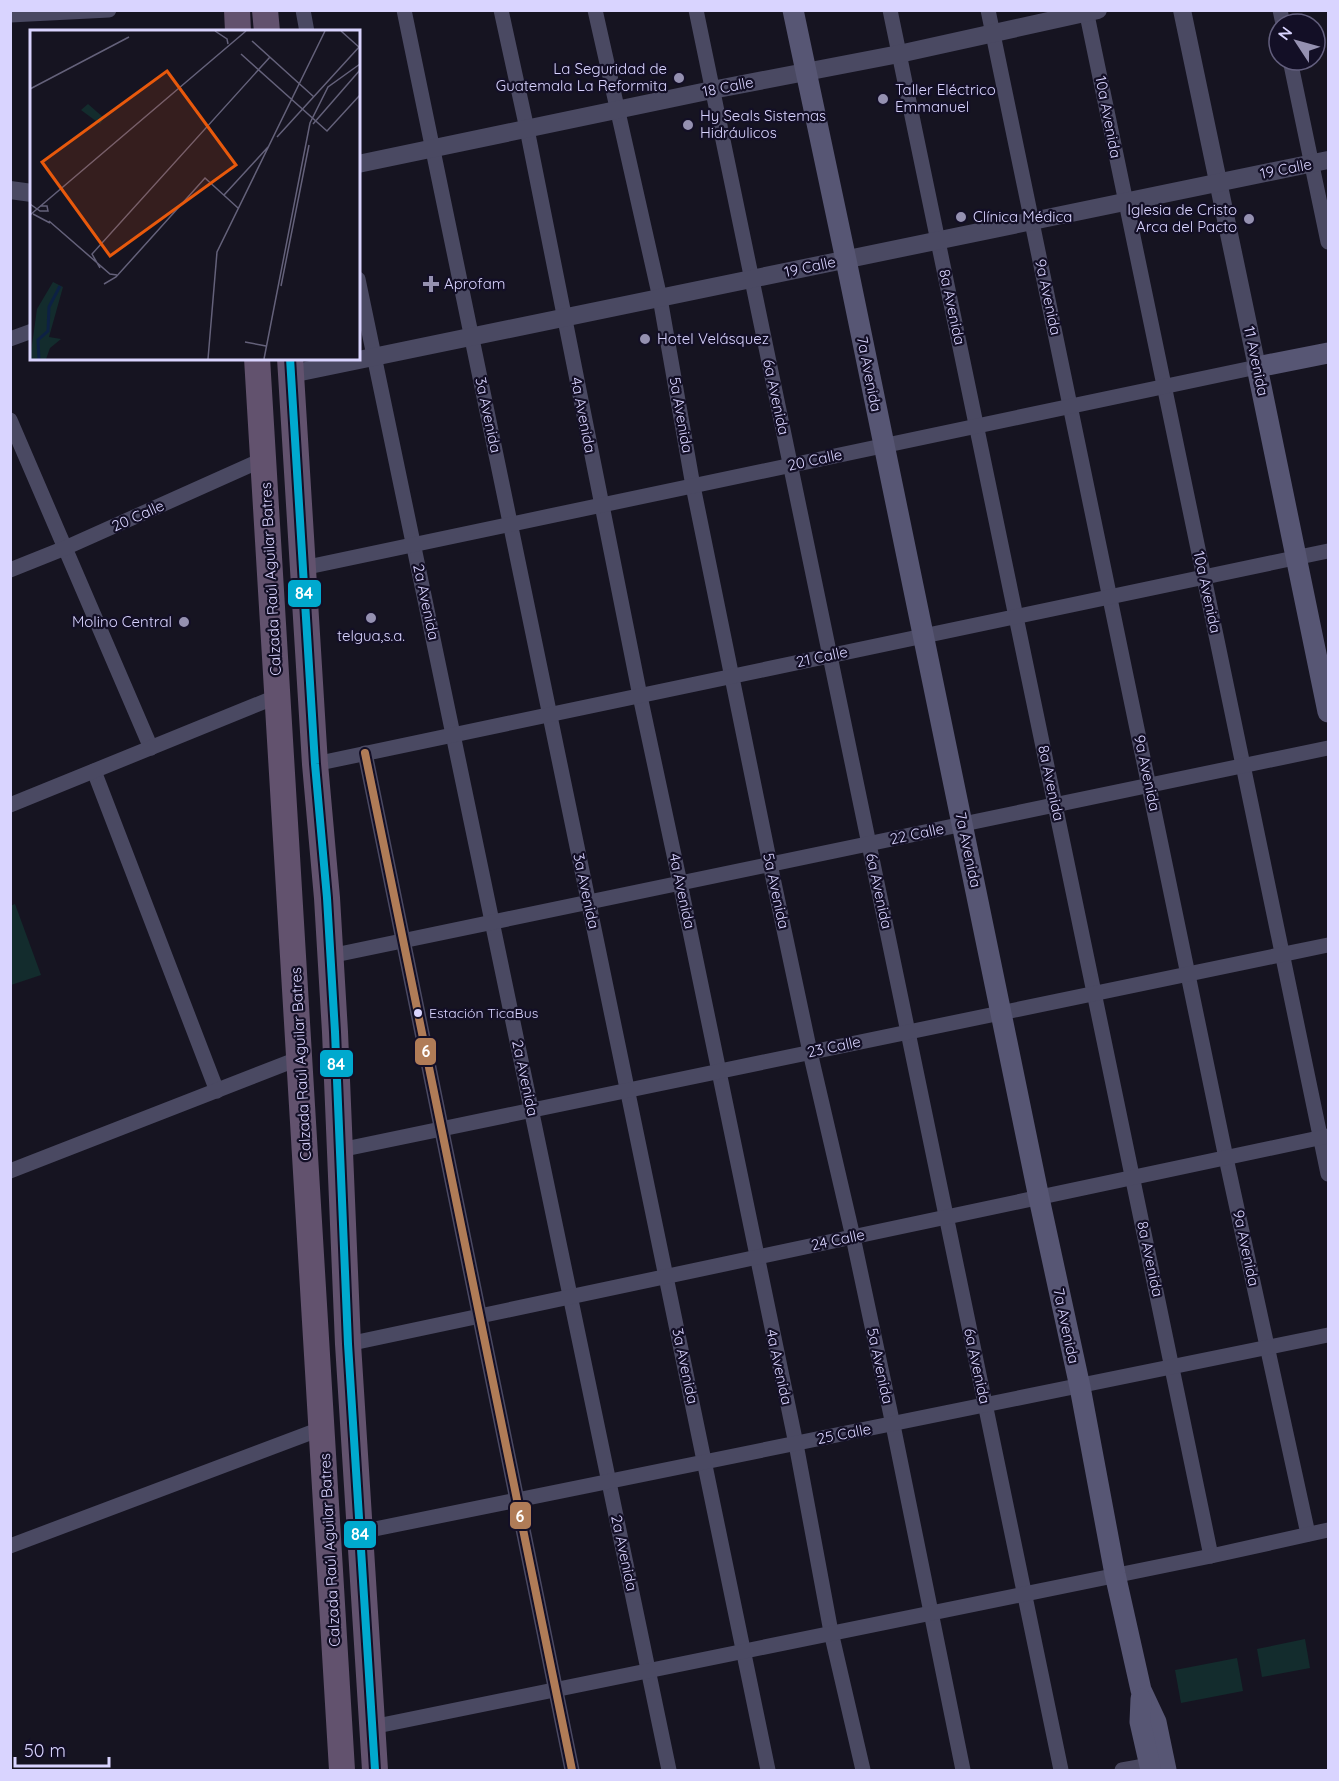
<svg xmlns="http://www.w3.org/2000/svg" width="1339" height="1781" viewBox="0 0 1339 1781" font-family="Quicksand,sans-serif">
  <style>
    .green { fill: #132c2d }
    .lines { fill: none; stroke-linecap: round; stroke-linejoin: round }
    .minor { stroke: #4a4962; stroke-width: 15 }
    .tertiary { stroke: #4a4962; stroke-width: 18 }
    .secondary { stroke: #575674; stroke-width: 21 }
    .trunk { stroke: #62526e; stroke-width: 26 }
    .bus-1-casing { stroke: #130f26; stroke-width: 12 }
    .bus-2-casing { stroke: #130f26; stroke-width: 12 }
    .bus-1 { stroke: #00a9ce; stroke-width: 8 }
    .bus-2 { stroke: #b07c57; stroke-width: 8 }
    .poi-dot { fill: #9591b1; stroke: #130f26; stroke-width: 2 }
    .bus-dot { fill: #d9d4ff; stroke: #130f26; stroke-width: 2 }
    .labels { text-anchor: middle; stroke-width: 4.5; stroke-linejoin: round; paint-order: stroke }
    .bus-label { font-size: 14px; fill: #d9d4ff; stroke: #130f26; text-anchor: start }
    .poi-label { font-size: 15px; fill: #d9d4ff; stroke: #130f26; text-anchor: start }
    .street-label { font-size: 15px; fill: #d9d4ff; stroke: #130f26 }
    .inset-river { fill: none; stroke: #0d2144; stroke-width: 3 }
    .inset-road { fill: none; stroke: #64617a; stroke-width: 1.5 }
    .view { fill: #e8590c; fill-opacity: 0.15; stroke: #e8590c; stroke-width: 3 }
    .inset-edge { fill: none; stroke: #d9d4ff; stroke-width: 3 }
    .line-badge { stroke: #130f26; stroke-width: 2 }
    .badge-label { font-size: 16px; text-anchor: middle; font-weight: bold; fill: #fff }
  </style>
  <rect width="100%" height="100%" fill="#161421"/>
  <g class="green">
    <polygon points="15,904 41,975 11,985 10,906"/>
    <polygon points="1305,1639 1310,1668 1262,1677 1257,1649"/>
    <polygon points="1237,1658 1243,1691 1181,1703 1175,1670"/>
  </g>
  <g class="lines">
    <g class="minor">
      <polyline points="303,10 307,32"/>
      <polyline points="404,10 768,1770"/>
      <polyline points="501,10 527,129 640,696 680,883 796,1444 831,1632 863,1770"/>
      <polyline points="595,10 660,298 693,486 770,864 810,1052 853,1237 893,1425 963,1770"/>
      <polyline points="696,10 1061,1770"/>
      <polyline points="890,10 1211,1556"/>
      <polyline points="988,10 1226,1158 1308,1534"/>
      <polyline points="1086,10 1328,1174"/>
      <polyline points="1280,10 1283,24"/>
      <polyline points="10,15 109,10"/>
      <polyline points="1290,60 1328,242"/>
      <polyline points="358,279 669,1770"/>
      <polyline points="10,339 32,331"/>
      <polyline points="10,420 151,748"/>
      <polyline points="303,568 1257,367"/>
      <polyline points="10,570 65,548 264,459"/>
      <polyline points="365,753 572,1770"/>
      <polyline points="315,764 1328,551"/>
      <polyline points="94,771 217,1091"/>
      <polyline points="10,805 278,696"/>
      <polyline points="330,956 1328,748"/>
      <polyline points="340,1150 1328,945"/>
      <polyline points="10,1171 300,1058"/>
      <polyline points="348,1344 1328,1136"/>
      <polyline points="360,1532 1328,1335"/>
      <polyline points="10,1546 323,1428"/>
      <polyline points="372,1727 1211,1556 1328,1530"/>
      <polyline points="1122,1770 1150,1765"/>
    </g>
    <g class="tertiary">
      <polyline points="1182,10 1257,367"/>
      <polyline points="358,164 712,90 899,54 1098,10"/>
      <polyline points="10,190 32,193"/>
      <polyline points="291,374 1328,160"/>
    </g>
    <g class="secondary">
      <polyline points="793,10 846,260 1039,1198 1080,1387 1115,1574 1141,1690 1156,1722 1166,1770"/>
      <polyline points="1328,353 1257,367 1328,712"/>
      <polyline points="1141,1699 1140,1722 1150,1766"/>
    </g>
    <g class="trunk">
      <polyline points="237,10 238,32"/>
      <polyline points="265,10 267,32"/>
      <polyline points="257,358 342,1770"/>
      <polyline points="290,358 315,764 327,898 335,1032 348,1344 375,1770"/>
    </g>
    <defs>
      <polyline id="bus-1" points="290,358 315,764 327,898 335,1032 348,1344 375,1770"/>
      <polyline id="bus-2" points="365,753 572,1770"/>
    </defs>
    <use href="#bus-1" class="bus-1-casing"/>
    <use href="#bus-2" class="bus-2-casing"/>
    <use href="#bus-1" class="bus-1"/>
    <use href="#bus-2" class="bus-2"/>
  </g>
  <g class="poi-dot">
    <circle cx="679" cy="78" r="6"/>
    <circle cx="883" cy="99" r="6"/>
    <circle cx="688" cy="125" r="6"/>
    <circle cx="961" cy="217" r="6"/>
    <circle cx="1249" cy="219" r="6"/>
    <path d="M428 275h6v6h6v6h-6v6h-6v-6h-6v-6h6z"/>
    <circle cx="645" cy="339" r="6"/>
    <circle cx="371" cy="618" r="6"/>
    <circle cx="184" cy="622" r="6"/>
  </g>
  <circle class="bus-dot" cx="418" cy="1013" r="5"/>
  <g class="labels">
    <g class="bus-label">
      <text x="429" y="1018">Estación TicaBus</text>
    </g>
    <g class="poi-label">
      <text x="667" y="74" text-anchor="end">La Seguridad de<tspan x="667" dy="17">Guatemala La Reformita</tspan></text>
      <text x="895" y="95">Taller Eléctrico<tspan x="895" dy="17">Emmanuel</tspan></text>
      <text x="700" y="121">Hy Seals Sistemas<tspan x="700" dy="17">Hidráulicos</tspan></text>
      <text x="1237" y="215" text-anchor="end">Iglesia de Cristo<tspan x="1237" dy="17">Arca del Pacto</tspan></text>
      <text x="973" y="222">Clínica Médica</text>
      <text x="444" y="289">Aprofam</text>
      <text x="657" y="344">Hotel Velásquez</text>
      <text x="172" y="627" text-anchor="end">Molino Central</text>
      <text x="371" y="641" text-anchor="middle">telgua,s.a.</text>
    </g>
    <g class="street-label">
      <text transform="translate(728 87) rotate(-11)" y="5">18 Calle</text>
      <text transform="translate(1108 117) rotate(79)" y="5">10a Avenida</text>
      <text transform="translate(1286 169) rotate(-11)" y="5">19 Calle</text>
      <text transform="translate(810 267) rotate(-12)" y="5">19 Calle</text>
      <text transform="translate(1048 297) rotate(78)" y="5">9a Avenida</text>
      <text transform="translate(952 307) rotate(78)" y="5">8a Avenida</text>
      <text transform="translate(1256 361) rotate(78)" y="5">11 Avenida</text>
      <text transform="translate(869 374) rotate(79)" y="5">7a Avenida</text>
      <text transform="translate(776 397) rotate(78)" y="5">6a Avenida</text>
      <text transform="translate(488 415) rotate(78)" y="5">3a Avenida</text>
      <text transform="translate(583 415) rotate(79)" y="5">4a Avenida</text>
      <text transform="translate(681 415) rotate(80)" y="5">5a Avenida</text>
      <text transform="translate(815 460) rotate(-12)" y="5">20 Calle</text>
      <text transform="translate(138 516) rotate(-24)" y="5">20 Calle</text>
      <text transform="translate(271 579) rotate(-93)" y="5">Calzada Raúl Aguilar Batres</text>
      <text transform="translate(1207 592) rotate(78)" y="5">10a Avenida</text>
      <text transform="translate(426 602) rotate(78)" y="5">2a Avenida</text>
      <text transform="translate(822 657) rotate(-12)" y="5">21 Calle</text>
      <text transform="translate(1147 773) rotate(78)" y="5">9a Avenida</text>
      <text transform="translate(1051 783) rotate(78)" y="5">8a Avenida</text>
      <text transform="translate(917 834) rotate(-12)" y="5">22 Calle</text>
      <text transform="translate(968 850) rotate(78)" y="5">7a Avenida</text>
      <text transform="translate(586 891) rotate(78)" y="5">3a Avenida</text>
      <text transform="translate(682 891) rotate(78)" y="5">4a Avenida</text>
      <text transform="translate(776 891) rotate(78)" y="5">5a Avenida</text>
      <text transform="translate(879 891) rotate(78)" y="5">6a Avenida</text>
      <text transform="translate(834 1047) rotate(-12)" y="5">23 Calle</text>
      <text transform="translate(301 1064) rotate(-93)" y="5">Calzada Raúl Aguilar Batres</text>
      <text transform="translate(525 1078) rotate(78)" y="5">2a Avenida</text>
      <text transform="translate(838 1240) rotate(-12)" y="5">24 Calle</text>
      <text transform="translate(1246 1248) rotate(78)" y="5">9a Avenida</text>
      <text transform="translate(1150 1259) rotate(78)" y="5">8a Avenida</text>
      <text transform="translate(1066 1326) rotate(78)" y="5">7a Avenida</text>
      <text transform="translate(685 1366) rotate(78)" y="5">3a Avenida</text>
      <text transform="translate(880 1366) rotate(78)" y="5">5a Avenida</text>
      <text transform="translate(977 1366) rotate(78)" y="5">6a Avenida</text>
      <text transform="translate(779 1367) rotate(78)" y="5">4a Avenida</text>
      <text transform="translate(844 1434) rotate(-11)" y="5">25 Calle</text>
      <text transform="translate(330 1550) rotate(-93)" y="5">Calzada Raúl Aguilar Batres</text>
      <text transform="translate(624 1553) rotate(78)" y="5">2a Avenida</text>
    </g>
  </g>
  <g transform="translate(30 30)">
    <rect width="330" height="330" fill="#161421"/>
    <path d="M58,74L74,88L70,94L51,80ZM23,252L33,257L19,307L31,309L20,318L16,329H0L7,279Z" fill="#132c2d"/>
    <path class="inset-river" d="M9,329L8,310L18,301L19,277L30,256"/>
    <path class="inset-road" d="M185,1L197,9L198,14M311,1L330,18M222,11L284,67M211,24L297,101L330,65M0,59L99,7M283,94L330,40M247,107L330,16M194,165L238,117M0,174L10,181H18L17,176H10M3,184L20,193M0,185L216,1M19,191L80,244L87,245M70,238L62,224L240,27M74,254L86,247L175,148L208,178M251,256L279,115M215,312L236,316M178,329L187,222L295,1M234,329L280,93L298,57L330,34"/>
    <path class="view" d="M137,41L206,135L80,226L12,132Z"/>
    <rect width="330" height="330" class="inset-edge"/>
  </g>
  <g class="line-badge">
    <rect x="287" y="579" width="35" height="29" rx="6" fill="#00a9ce"/>
    <rect x="414" y="1037" width="23" height="29" rx="6" fill="#b07c57"/>
    <rect x="319" y="1049" width="35" height="29" rx="6" fill="#00a9ce"/>
    <rect x="509" y="1501" width="23" height="29" rx="6" fill="#b07c57"/>
    <rect x="343" y="1520" width="34" height="29" rx="6" fill="#00a9ce"/>
  </g>
  <g class="badge-label">
    <text x="304" y="599">84</text>
    <text x="426" y="1057">6</text>
    <text x="336" y="1070">84</text>
    <text x="520" y="1522">6</text>
    <text x="360" y="1540">84</text>
  </g>
  <rect width="1339" height="1781" fill="none" stroke="#d9d4ff" stroke-width="24"/>
  <g transform="translate(1297 42) rotate(306)"><circle r="28" fill="#130f26" stroke="#625e7d" stroke-width="1.5"/>
  <path d="M0-4.5L10 22L0 15L-10 22Z" fill="#9591b1"/>
  <text y="-9" font-size="16" font-weight="bold" text-anchor="middle" fill="#d9d4ff">N</text>
  </g>
  <path d="M15 1757v9h94v-9" fill="none" stroke="#d9d4ff" stroke-width="3"/>
  <text x="24" y="1757" font-size="18" fill="#d9d4ff" stroke="#130f26" stroke-width="4.5" paint-order="stroke">50 m</text>
</svg>
